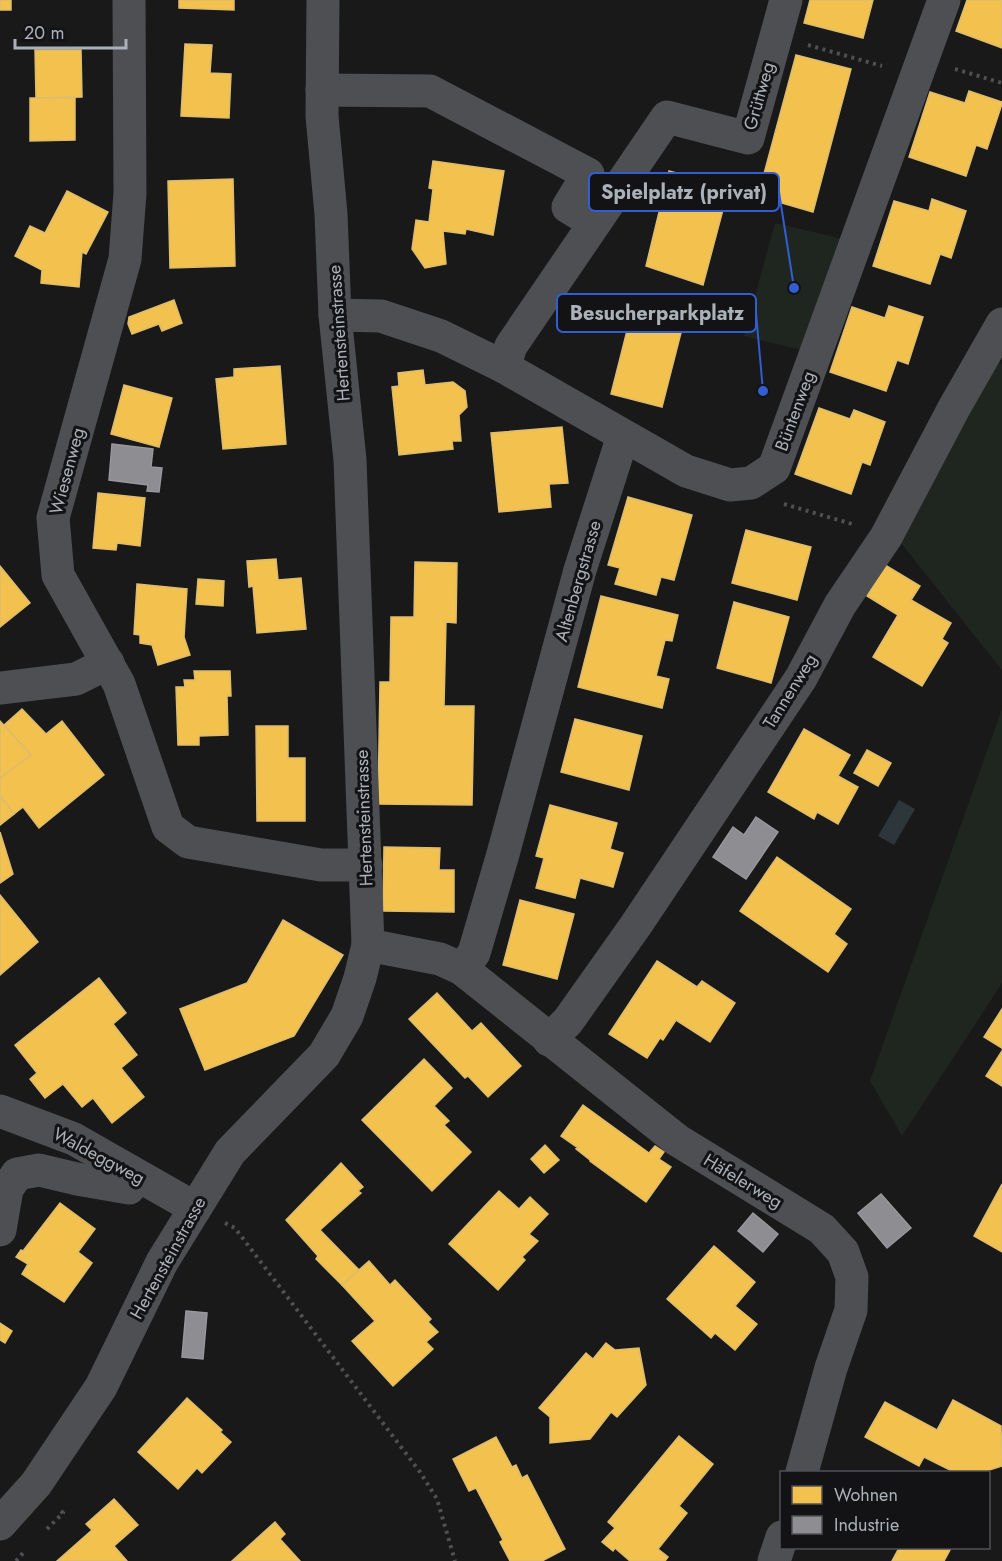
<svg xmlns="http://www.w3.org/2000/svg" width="1002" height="1561" viewBox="0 0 1002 1561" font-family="Jost,sans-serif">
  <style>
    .green { fill: #1f261f }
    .water { fill: #2d363a }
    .homes { fill: #f2c14e; stroke: #ddbc6e; stroke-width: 1.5 }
    .industry { fill: #8d8d92; stroke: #96989e; stroke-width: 1.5 }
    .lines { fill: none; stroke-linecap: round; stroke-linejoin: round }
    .path { stroke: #4f5053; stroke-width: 4; stroke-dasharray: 3 4.5; stroke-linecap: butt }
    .minor { stroke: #4d4f52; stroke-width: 33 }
    .labels { text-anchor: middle; stroke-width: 6; stroke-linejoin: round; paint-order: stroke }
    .street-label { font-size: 18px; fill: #abb1b9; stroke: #131315 }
    .leader { fill: none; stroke: #325dd3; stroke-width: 2 }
    .callout-dot { fill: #325dd3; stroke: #131315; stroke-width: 2 }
    .callout { fill: #131315; stroke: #325dd3; stroke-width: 2 }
    .callout-label { font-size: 20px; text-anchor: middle; font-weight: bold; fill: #abb1b9 }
  </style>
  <rect width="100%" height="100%" fill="#191919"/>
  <g class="green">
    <polygon points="775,223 847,240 809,352 744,336"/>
    <polygon points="992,361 1002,364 1002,670 897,538"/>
    <polygon points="1002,709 1002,983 902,1136 870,1081"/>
  </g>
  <polygon class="water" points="899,800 915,809 894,845 878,836"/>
  <g class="homes">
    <rect x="0" y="0" width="11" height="10"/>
    <polygon points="179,0 234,0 234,10 179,8"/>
    <polygon points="810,0 873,0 863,38 804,23"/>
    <polygon points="967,0 1002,0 1002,48 956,31"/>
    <polygon points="185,44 212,45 210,73 231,74 229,118 181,116"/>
    <polygon points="35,50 81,50 82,97 36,98"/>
    <polygon points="796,55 851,69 813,212 758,196"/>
    <polygon points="969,91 1002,102 1002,104 987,149 976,145 966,176 909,157 930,92 965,103"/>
    <polygon points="30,98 75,98 75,140 30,141"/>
    <polygon points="433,161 504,171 493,235 466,229 465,234 443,231 446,264 425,268 412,249 416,220 429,222 433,189 429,188"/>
    <polygon points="669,171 729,187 703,285 646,266"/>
    <polygon points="233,179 235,266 170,268 168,181"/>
    <polygon points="67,191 108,212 86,254 82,252 79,287 41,283 42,270 15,256 30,226 45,233"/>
    <polygon points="932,199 966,211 951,258 940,254 930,284 873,266 894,201 929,211"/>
    <polygon points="174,300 182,323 162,331 159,324 132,334 128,324 129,317"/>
    <polygon points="634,303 685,317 662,407 611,394"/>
    <polygon points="889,306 923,317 908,364 897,360 886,391 830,372 852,307 885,318"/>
    <polygon points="280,366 286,444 223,449 216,379 234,377 234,369"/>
    <polygon points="423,370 425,385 453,382 465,391 467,407 459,415 461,441 452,441 453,449 399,455 392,387 399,386 398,373"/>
    <polygon points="124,385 172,398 159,447 111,434"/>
    <polygon points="819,408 850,419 854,410 885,422 870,465 862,462 851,494 795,474"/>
    <polygon points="562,427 568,483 549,484 551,507 499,512 491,433"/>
    <polygon points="98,493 145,498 140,546 117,543 116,550 93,548"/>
    <polygon points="628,497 692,515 674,580 661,577 656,595 615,584 620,568 608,565"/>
    <polygon points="746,530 811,547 797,600 732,583"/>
    <polygon points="276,559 278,580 301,578 306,629 257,633 253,586 249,587 247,561"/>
    <polygon points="415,562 457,563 456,623 446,622 444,706 474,706 472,805 378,804 380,682 390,682 391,617 414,617"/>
    <polygon points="885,565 920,586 911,600 951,623 942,639 948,643 922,686 873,657 898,615 867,596"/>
    <polygon points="0,566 30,603 0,627"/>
    <polygon points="198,579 224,581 223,606 196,604"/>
    <polygon points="137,584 187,589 184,637 190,655 158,665 152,645 140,643 140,635 134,634"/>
    <polygon points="601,596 678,615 672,641 665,640 656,676 669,679 662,708 578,687"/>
    <polygon points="734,602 789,617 771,683 717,668"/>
    <polygon points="194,671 230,671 231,696 227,696 228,735 199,736 199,745 178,745 176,687 185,687 184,680 195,680"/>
    <polygon points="22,709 46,734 62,721 104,775 39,828 23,807 14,814 0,796 0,778 31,755 4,725"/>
    <polygon points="575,719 642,736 629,790 561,772"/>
    <polygon points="0,721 31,755 0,778"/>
    <polygon points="256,726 288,726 288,758 305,758 305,821 257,821"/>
    <polygon points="804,729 850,755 838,776 858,787 838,824 817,812 814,819 768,792"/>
    <polygon points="867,750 891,763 878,786 854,773"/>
    <polygon points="0,796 14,814 0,825"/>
    <polygon points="550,805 617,823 610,849 623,853 613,887 580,878 575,898 536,888 544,858 536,856"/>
    <polygon points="0,832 13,874 0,883"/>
    <polygon points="384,847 440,848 439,870 454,870 454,912 383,911"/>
    <polygon points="777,857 851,909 834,934 847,944 828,972 740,911"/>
    <polygon points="0,895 38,942 0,975"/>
    <polygon points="520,900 574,914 557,979 503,965"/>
    <polygon points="283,920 343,955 294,1036 205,1070 180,1009 247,983"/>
    <polygon points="657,961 697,987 702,981 735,1003 710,1042 676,1020 663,1040 660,1038 647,1058 609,1034"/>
    <polygon points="99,978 126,1013 113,1024 137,1055 121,1068 144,1097 112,1123 93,1098 82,1107 63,1084 45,1098 30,1079 37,1073 15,1045"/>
    <polygon points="437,993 472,1031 481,1023 521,1066 488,1097 468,1076 465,1078 409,1019"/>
    <polygon points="1002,1009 1002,1048 984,1037"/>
    <polygon points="1002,1051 1002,1086 986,1076"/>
    <polygon points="424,1059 452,1088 434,1106 449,1121 444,1125 471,1152 432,1191 362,1120"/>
    <polygon points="583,1105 649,1153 655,1146 664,1152 659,1159 671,1167 646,1202 590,1161 590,1160 576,1149 578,1148 561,1136"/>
    <polygon points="545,1145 559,1160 544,1173 531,1159"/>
    <polygon points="341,1163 363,1187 358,1191 361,1193 320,1230 359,1270 342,1285 316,1259 318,1256 286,1220"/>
    <polygon points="1002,1184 1002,1252 974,1236"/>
    <polygon points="499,1191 519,1209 530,1197 548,1214 529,1234 538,1241 522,1257 525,1260 498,1290 449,1244"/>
    <polygon points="60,1203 95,1229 78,1252 92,1263 64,1302 22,1274 28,1264 16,1257 21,1250 23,1251"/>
    <polygon points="714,1246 755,1282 735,1306 757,1324 735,1350 715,1333 711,1338 667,1299"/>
    <polygon points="369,1261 390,1285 395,1280 431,1319 428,1322 438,1332 426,1342 433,1349 393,1386 352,1341 375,1321 342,1285"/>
    <polygon points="0,1323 12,1331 5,1343 0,1340"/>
    <polygon points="606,1343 615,1350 639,1348 646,1385 617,1417 611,1412 590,1439 550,1443 550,1417 539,1408 586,1353 593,1359"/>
    <polygon points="187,1398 222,1430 220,1432 231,1442 202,1473 197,1468 178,1489 138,1452"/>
    <polygon points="953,1400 1001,1426 1002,1466 983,1472 954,1472 924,1457 919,1466 865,1437 885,1402 937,1430"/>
    <polygon points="679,1436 713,1464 679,1506 687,1513 658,1549 668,1557 665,1561 630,1561 615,1548 613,1551 602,1542 615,1528 608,1522"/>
    <polygon points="496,1437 512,1467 516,1465 522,1478 527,1475 565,1549 542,1561 510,1561 500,1542 503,1540 476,1488 469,1491 453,1459"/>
    <polygon points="114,1499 138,1525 114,1546 127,1561 57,1561 92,1530 86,1524"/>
    <polygon points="275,1522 285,1534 280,1539 300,1561 232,1561"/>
    <polygon points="899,1548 951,1548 944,1561 892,1561"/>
  </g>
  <g class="industry">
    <polygon points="112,444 153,449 151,467 162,468 159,492 147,491 148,485 109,480"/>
    <polygon points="756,817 778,832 746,879 713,857 733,827 744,835"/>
    <polygon points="881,1194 911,1228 887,1248 858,1213"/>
    <polygon points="753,1213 778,1234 763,1252 738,1231"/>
    <polygon points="186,1311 207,1313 203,1359 182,1357"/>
  </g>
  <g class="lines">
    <g class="path">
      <polyline points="808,45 882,66"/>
      <polyline points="955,69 1002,83"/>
      <polyline points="784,504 852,524"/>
      <polyline points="225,1223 235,1228 420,1472 437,1499 455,1561"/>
      <polyline points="47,1529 63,1513 61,1511"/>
      <polyline points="16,1561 23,1553"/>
    </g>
    <g class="minor">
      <polyline points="129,0 130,193 125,259 53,518 58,575 119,684 168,827 188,842 321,865 366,865"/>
      <polyline points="322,90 430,91 588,174 568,207 594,223"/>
      <polyline points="335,315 381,316 441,336 504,367 686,471 730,485 751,483 774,468 944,0"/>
      <polyline points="504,367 511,346 667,117 748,138 786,0"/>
      <polyline points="0,688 76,679 108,663"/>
      <polyline points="368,945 440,959 462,969 677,1140 822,1229 843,1252 852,1277 851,1310 831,1368 802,1472"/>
      <polyline points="462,969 474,953 503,854 580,570 623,436"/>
      <polyline points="549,1040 568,1021 636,925 801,678 840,605 886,537 954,408 1002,324"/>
      <polyline points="0,1111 74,1139 195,1208"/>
      <polyline points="0,1230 7,1189 17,1174 39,1170 77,1179 129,1188 138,1177"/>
      <polyline points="0,1524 36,1484 101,1387 162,1262 230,1152 324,1055 347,1016 360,978 368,945 350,460 335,315 331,214 322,116 323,0"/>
      <polyline points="774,1561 782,1537"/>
    </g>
  </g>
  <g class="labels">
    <g class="street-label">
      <text transform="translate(759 96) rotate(-74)" y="6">Grüttweg</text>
      <text transform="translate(339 333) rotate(-94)" y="6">Hertensteinstrasse</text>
      <text transform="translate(795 411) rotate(-70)" y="6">Büntenweg</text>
      <text transform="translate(67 471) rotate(-75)" y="6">Wiesenweg</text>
      <text transform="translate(578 581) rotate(-74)" y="6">Altenbergstrasse</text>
      <text transform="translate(790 691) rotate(-58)" y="6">Tannenweg</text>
      <text transform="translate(364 818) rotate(-92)" y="6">Hertensteinstrasse</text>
      <text transform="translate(99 1156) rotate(28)" y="6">Waldeggweg</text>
      <text transform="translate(743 1181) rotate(31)" y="6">Häfelerweg</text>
      <text transform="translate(168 1258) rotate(-61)" y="6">Hertensteinstrasse</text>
    </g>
  </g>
  <path class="leader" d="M794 288L779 192M763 391L756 313"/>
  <g class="callout-dot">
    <circle cx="794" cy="288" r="6"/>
    <circle cx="763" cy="391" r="6"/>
  </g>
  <g class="callout">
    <rect x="589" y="173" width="190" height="38" rx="6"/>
    <rect x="557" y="294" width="199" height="38" rx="6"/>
  </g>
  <g class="callout-label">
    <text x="684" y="199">Spielplatz (privat)</text>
    <text x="657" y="320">Besucherparkplatz</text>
  </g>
  <rect x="780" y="1471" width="210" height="78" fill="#131315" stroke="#505257" stroke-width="1.5"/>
  <rect x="792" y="1486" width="30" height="18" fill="#f2c14e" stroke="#505257" stroke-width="1.5"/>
  <text x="834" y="1501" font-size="18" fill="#abb1b9">Wohnen</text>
  <rect x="792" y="1516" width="30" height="18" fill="#8d8d92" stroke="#505257" stroke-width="1.5"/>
  <text x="834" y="1531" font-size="18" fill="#abb1b9">Industrie</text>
  <path d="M15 39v9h111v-9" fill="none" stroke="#abb1b9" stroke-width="3"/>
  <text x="24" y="39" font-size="18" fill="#abb1b9" stroke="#131315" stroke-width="4.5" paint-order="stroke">20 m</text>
</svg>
